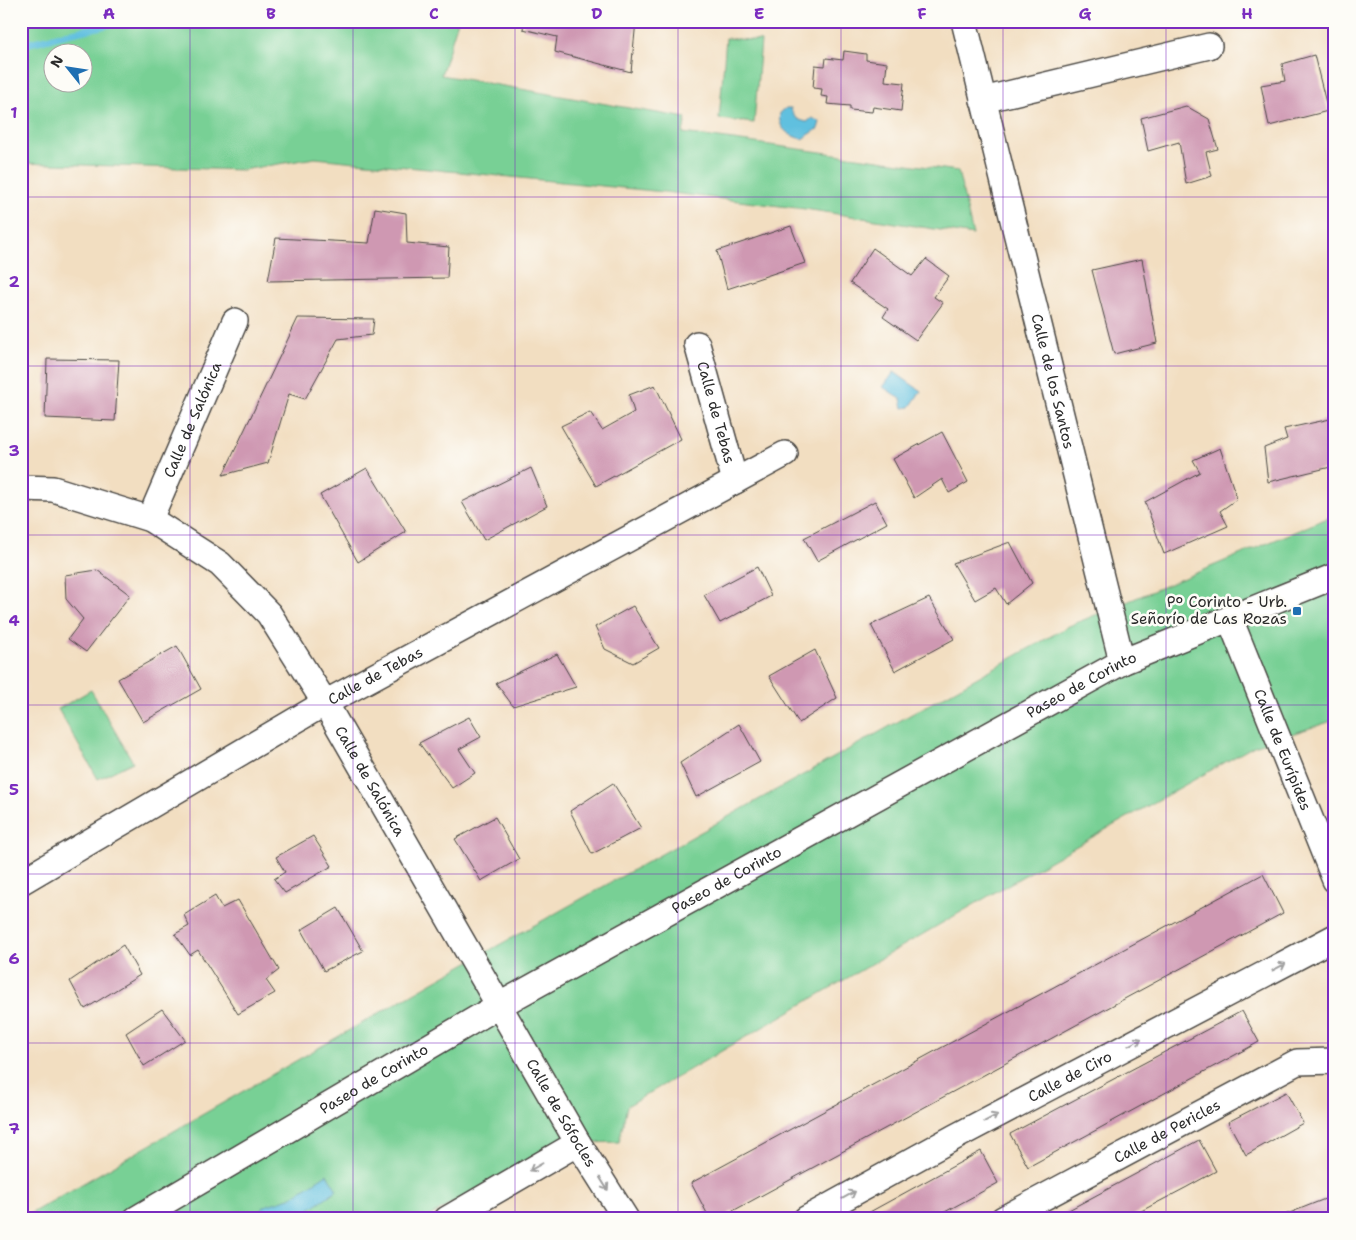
<svg xmlns="http://www.w3.org/2000/svg" width="1356" height="1240" viewBox="0 0 1356 1240" font-family="'Shantell Sans',sans-serif">
  <style>
    .green { fill: #78d095; stroke: #527e60; fill-rule: evenodd }
    .water { fill: #61c0df; stroke: #467685 }
    .lines { fill: none; stroke-linecap: round; stroke-linejoin: round }
    .stream { stroke: #61c0df; stroke-width: 7 }
    .building { fill: #cf98b2 }
    .minor-casing { stroke: #494642; stroke-width: 28 }
    .minor { stroke: #fff; stroke-width: 25 }
    .oneway { stroke: #a0a0a0 }
    .grid { fill: none; stroke: #7b2cbf; stroke-width: 1; stroke-opacity: 0.55 }
    .poi-dot { fill: #1f6fb2; stroke: #fdfcf7; stroke-width: 2 }
    .labels { text-anchor: middle; stroke-width: 5; stroke-linejoin: round; paint-order: stroke }
    .street-label { font-size: 15px; fill: #2b2b2b; stroke: #fdfcf7 }
    .poi-label { font-size: 15px; fill: #2b2b2b; stroke: #fdfcf7; text-anchor: end }
    .neatline { fill: none; stroke: #7b2cbf; stroke-width: 2 }
    .grid-label { font-size: 16px; text-anchor: middle; font-weight: bold; fill: #7b2cbf }
  </style>
  <rect width="100%" height="100%" fill="#fdfcf7"/>
  <filter id="ink" filterUnits="userSpaceOnUse"><feTurbulence type="fractalNoise" baseFrequency=".02" numOctaves="2"/><feDisplacementMap in="SourceGraphic" scale="10" xChannelSelector="R" yChannelSelector="G"/><feConvolveMatrix kernelMatrix="1 2 1 2 8 2 1 2 1" color-interpolation-filters="sRGB"/></filter>
  <filter id="wash" filterUnits="userSpaceOnUse"><feTurbulence type="fractalNoise" baseFrequency=".0096" numOctaves="4" result="noise"/><feDisplacementMap in="SourceGraphic" scale="20" xChannelSelector="R" yChannelSelector="G"/><feGaussianBlur stdDeviation="1.12" result="paint"/><feColorMatrix in="noise" values="0 0 0 0 0 0 0 0 0 0 0 0 0 0 0 0 0 1.4 0 .05"/><feComposite in="paint" operator="in"/></filter>
  <g filter="url(#wash)">
    <rect width="100%" height="100%" fill="#f2dec1"/>
    <g class="green">
      <path d="M21,21H458L441,75L686,118L683,133L958,171L973,235L805,209L664,192L315,158L242,170L21,163ZM82,52V82H52V52Z"/>
      <polygon points="726,38 761,41 754,123 719,119"/>
      <polygon points="1335,515 1335,720 1254,746 1011,883 627,1106 619,1142 555,1144 425,1219 21,1219 440,978 1069,626"/>
      <polygon points="91,690 133,762 98,779 58,709"/>
    </g>
    <g class="water">
      <path d="M786,108H791C793,118 798,120 807,122L812,118L820,122L818,129L802,139C789,136 777,128 780,113Z"/>
      <polygon points="894,372 921,391 910,407 903,408 901,399 883,387"/>
      <polygon points="327,1174 337,1190 295,1219 257,1219 257,1214 264,1206 290,1198"/>
    </g>
    <g class="lines">
      <polyline class="stream" points="21,45 123,21"/>
    </g>
    <g id="blocks">
      <g class="building">
        <polygon points="524,21 636,21 631,72 555,52 557,37 523,29"/>
        <polygon points="844,51 866,54 866,60 887,63 885,81 904,83 901,111 873,107 872,112 850,110 850,106 827,104 828,97 821,96 822,89 813,88 815,65 825,66 826,58 843,60"/>
        <polygon points="1314,55 1328,111 1269,126 1261,85 1285,81 1282,64"/>
        <polygon points="1186,106 1209,119 1218,149 1206,152 1212,176 1186,184 1179,142 1148,151 1141,118"/>
        <polygon points="375,208 406,213 407,243 449,247 447,278 268,281 276,238 369,243"/>
        <polygon points="791,226 805,263 727,289 717,251"/>
        <polygon points="873,248 912,276 926,259 949,276 934,297 943,303 916,340 883,317 888,309 850,283"/>
        <polygon points="1142,259 1157,343 1114,354 1092,270"/>
        <polygon points="298,318 374,319 372,335 338,339 305,399 289,394 268,463 223,475"/>
        <polygon points="47,359 119,360 115,421 45,418"/>
        <polygon points="655,385 681,439 596,486 561,426 590,412 602,430 634,412 629,395"/>
        <polygon points="1335,418 1335,466 1268,482 1264,448 1287,439 1284,429"/>
        <polygon points="942,432 968,482 949,493 942,479 914,498 893,459"/>
        <polygon points="1220,448 1237,499 1220,511 1228,526 1164,554 1145,502 1200,472 1193,460"/>
        <polygon points="367,468 406,532 358,562 320,495"/>
        <polygon points="531,468 547,506 484,540 462,502"/>
        <polygon points="875,501 887,523 817,561 804,538"/>
        <polygon points="1010,542 1032,583 1006,604 996,588 975,600 953,563"/>
        <polygon points="757,567 771,596 720,623 704,595"/>
        <polygon points="97,570 130,595 86,652 68,639 83,619 66,599 65,575"/>
        <polygon points="929,598 954,639 895,671 871,625"/>
        <polygon points="633,606 659,648 633,663 605,649 595,627"/>
        <polygon points="177,646 201,689 143,722 118,679"/>
        <polygon points="815,650 837,698 799,723 769,676"/>
        <polygon points="557,654 576,687 513,706 496,683"/>
        <polygon points="469,717 481,737 459,749 475,773 452,788 419,743"/>
        <polygon points="739,724 760,762 696,797 680,763"/>
        <polygon points="613,783 641,828 592,854 570,811"/>
        <polygon points="495,817 519,859 481,881 455,839"/>
        <polygon points="313,836 332,866 285,893 274,879 285,872 276,857"/>
        <polygon points="1263,874 1283,913 718,1219 710,1219 691,1183"/>
        <polygon points="215,896 222,908 238,900 279,970 266,980 275,993 238,1014 198,950 190,955 175,934 189,926 184,915"/>
        <polygon points="338,908 363,951 324,971 301,930"/>
        <polygon points="123,945 140,975 85,1009 70,981"/>
        <polygon points="162,1009 185,1040 144,1066 126,1033"/>
        <polygon points="1242,1011 1259,1042 1028,1167 1010,1134"/>
        <polygon points="1286,1092 1303,1123 1246,1155 1228,1122"/>
        <polygon points="1199,1140 1216,1171 1187,1187 1126,1219 1052,1219"/>
        <polygon points="981,1151 998,1183 932,1219 857,1219"/>
        <polygon points="1335,1195 1335,1219 1277,1219 1277,1218"/>
      </g>
    </g>
  </g>
  <g filter="url(#ink)">
    <use href="#blocks" fill-opacity="0" stroke="#494642" stroke-width="1"/>
    <g class="lines">
      <defs>
        <g id="minor">
          <path id="s1" d="M964,21L1122,662"/>
          <polyline points="983,100 1209,46"/>
          <path id="s2" d="M697,344L735,481"/>
          <path id="s3" d="M21,488L53,489L150,519L220,564L269,614L325,703L578,1143L626,1219"/>
          <path id="s4" d="M150,519L235,321"/>
          <path id="s5" d="M1230,619L1335,880"/>
          <path id="s6" d="M21,882L325,703L785,454"/>
          <path id="s7" d="M136,1219L498,1006L1122,662L1335,576"/>
          <polyline points="447,1219 578,1143"/>
          <path id="s8" d="M806,1219L955,1137L1335,937"/>
          <path id="s9" d="M1003,1219L1297,1062L1335,1061"/>
        </g>
      </defs>
      <use href="#minor" class="minor-casing"/>
      <use href="#minor" class="minor"/>
    </g>
    <defs><path id="oneway-shaft" d="M-6 0H5M1.5-3L5.5 0L1.5 3" fill="none" stroke-width="1.6" stroke-linecap="round" stroke-linejoin="round" transform="scale(1.25)"/></defs>
    <g class="oneway">
      <use href="#oneway-shaft" transform="translate(1279 967) rotate(-28)"/>
      <use href="#oneway-shaft" transform="translate(1135 1042) rotate(-28)"/>
      <use href="#oneway-shaft" transform="translate(991 1118) rotate(-28)"/>
      <use href="#oneway-shaft" transform="translate(536 1167) rotate(150)"/>
      <use href="#oneway-shaft" transform="translate(604 1184) rotate(58)"/>
      <use href="#oneway-shaft" transform="translate(849 1195) rotate(-29)"/>
    </g>
  </g>
  <path class="grid" d="M190,21V1219M353,21V1219M515,21V1219M678,21V1219M841,21V1219M1003,21V1219M1166,21V1219M21,197H1335M21,366H1335M21,535H1335M21,705H1335M21,874H1335M21,1043H1335"/>
  <rect class="poi-dot" x="1292" y="606" width="10" height="10" rx="2.5"/>
  <g class="labels">
    <g class="street-label">
      <text dy="5" stroke="none"><textPath href="#s1" startOffset="371">Calle de los Santos</textPath></text>
      <text dy="5" stroke="none"><textPath href="#s2" startOffset="71">Calle de Tebas</textPath></text>
      <text dy="5" stroke="none"><textPath href="#s4" startOffset="108">Calle de Salónica</textPath></text>
      <text dy="5" stroke="none"><textPath href="#s6" startOffset="410">Calle de Tebas</textPath></text>
      <text dy="5" stroke="none"><textPath href="#s7" startOffset="1086">Paseo de Corinto</textPath></text>
      <text dy="5" stroke="none"><textPath href="#s5" startOffset="141">Calle de Eurípides</textPath></text>
      <text dy="5" stroke="none"><textPath href="#s3" startOffset="482">Calle de Salónica</textPath></text>
      <text dy="5" stroke="none"><textPath href="#s7" startOffset="681">Paseo de Corinto</textPath></text>
      <text dy="5" stroke="none"><textPath href="#s8" startOffset="300">Calle de Ciro</textPath></text>
      <text dy="5" stroke="none"><textPath href="#s7" startOffset="276">Paseo de Corinto</textPath></text>
      <text dy="5" stroke="none"><textPath href="#s3" startOffset="865">Calle de Sófocles</textPath></text>
      <text dy="5" stroke="none"><textPath href="#s9" startOffset="186">Calle de Pericles</textPath></text>
    </g>
    <g class="poi-label">
      <text x="1287" y="607">Pº Corinto - Urb.<tspan x="1287" dy="17">Señorío de Las Rozas</tspan></text>
    </g>
  </g>
  <rect width="1356" height="1240" fill="none" stroke="#fdfcf7" stroke-width="55"/>
  <g transform="translate(68 68) rotate(300)"><circle r="24" fill="#fdfcf7" stroke="#a9a8a5"/>
  <path d="M0-4L9 19L0 12L-9 19Z" fill="#1f6fb2"/>
  <text y="-8" font-size="14" font-weight="bold" text-anchor="middle" fill="#2b2b2b">N</text>
  </g>
  <rect x="28" y="28" width="1300" height="1184" class="neatline"/>
  <g class="grid-label">
    <text x="109" y="19">A</text>
    <text x="271" y="19">B</text>
    <text x="434" y="19">C</text>
    <text x="597" y="19">D</text>
    <text x="759" y="19">E</text>
    <text x="922" y="19">F</text>
    <text x="1085" y="19">G</text>
    <text x="1247" y="19">H</text>
    <text x="14" y="118">1</text>
    <text x="14" y="287">2</text>
    <text x="14" y="456">3</text>
    <text x="14" y="626">4</text>
    <text x="14" y="795">5</text>
    <text x="14" y="964">6</text>
    <text x="14" y="1134">7</text>
  </g>
</svg>
